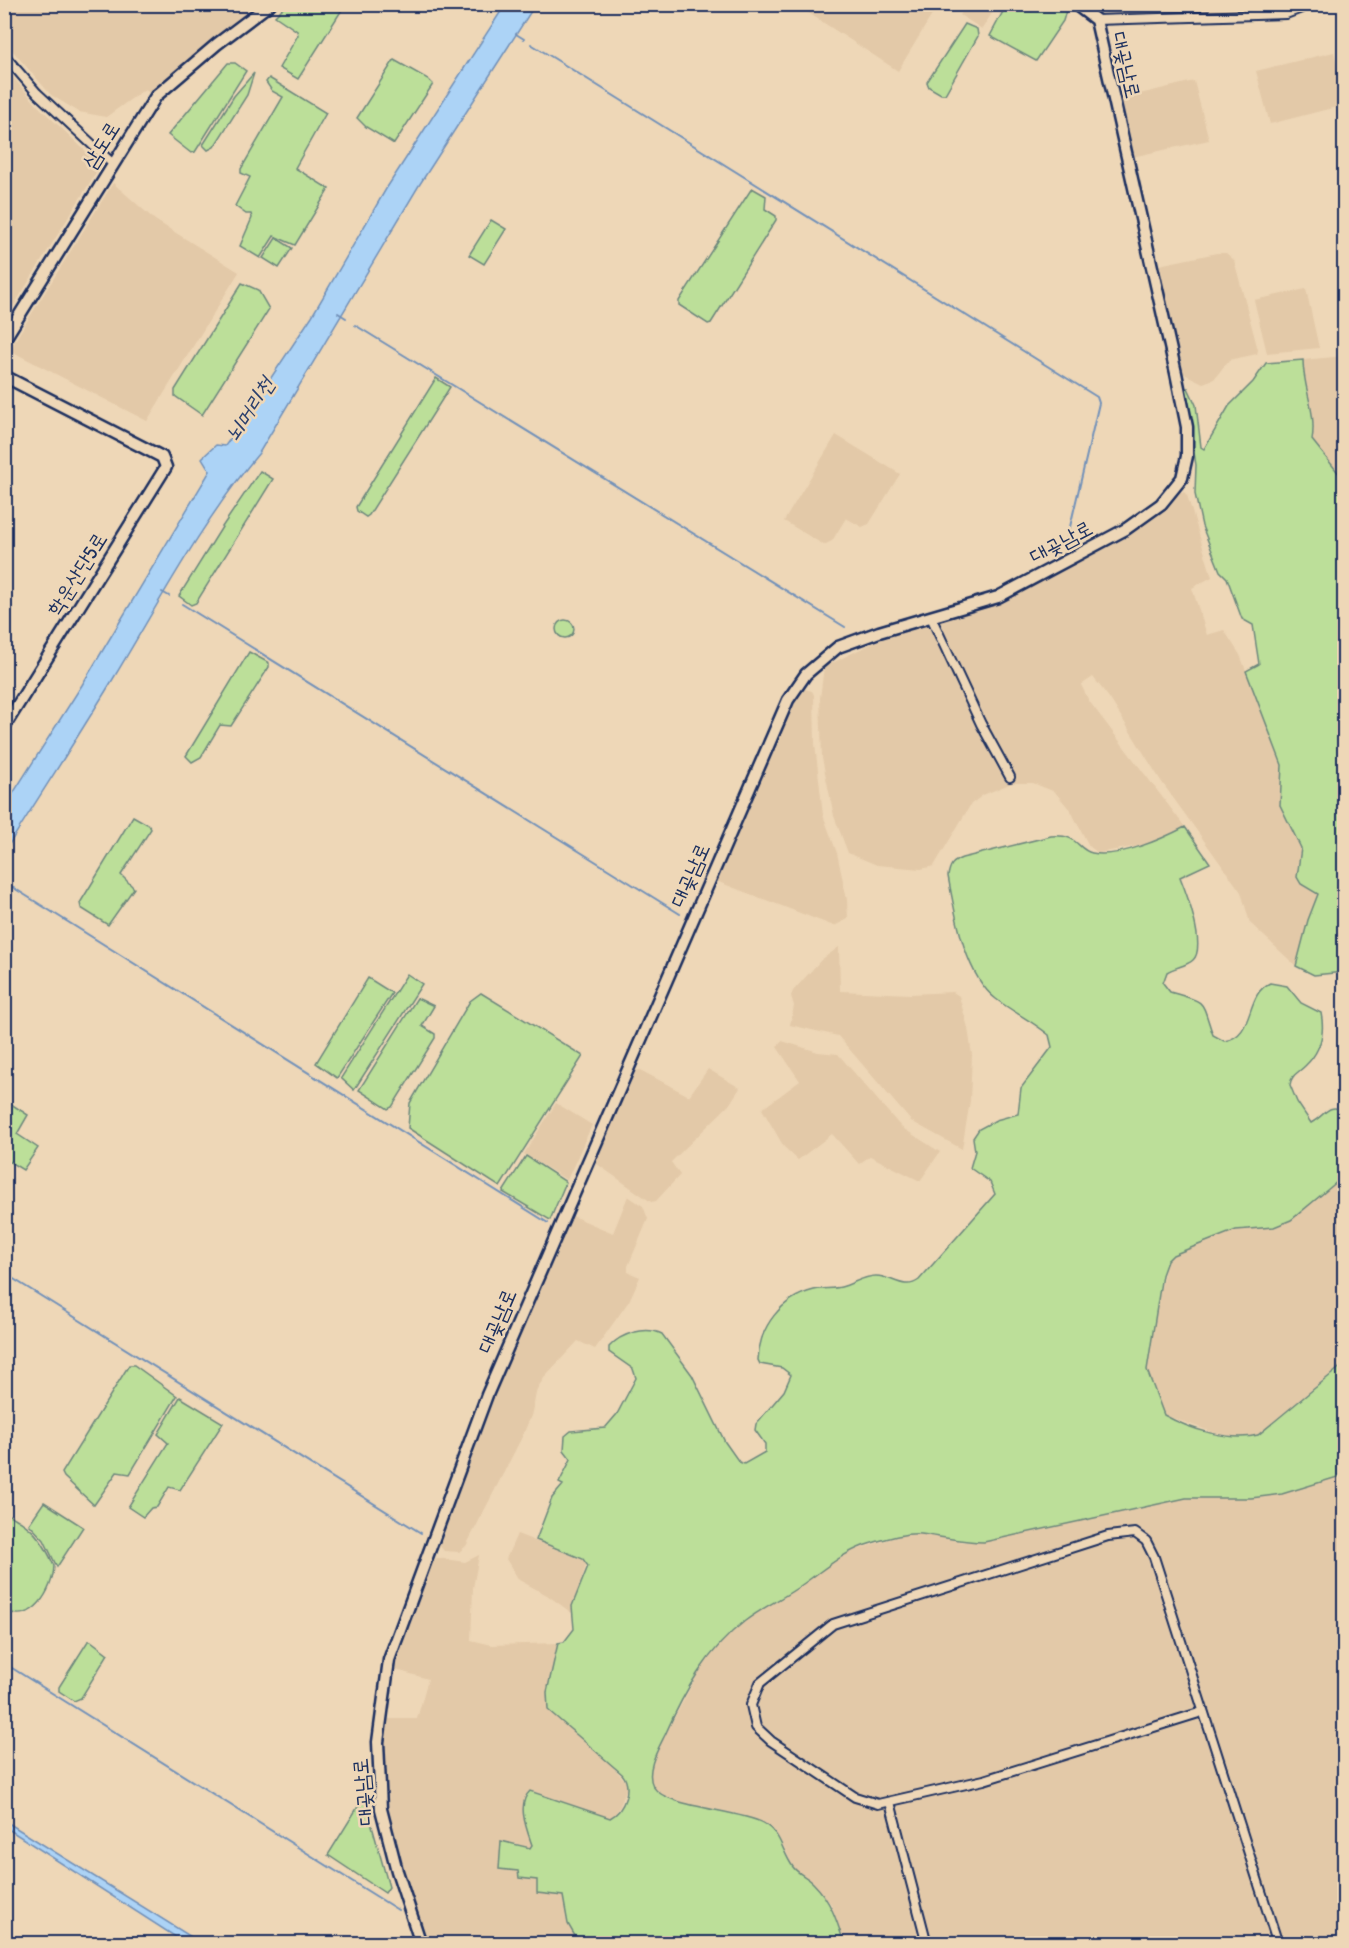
<svg xmlns="http://www.w3.org/2000/svg" width="1349" height="1948" viewBox="0 0 1349 1948" font-family="'Patrick Hand','Poor Story',sans-serif">
  <style>
    .built { fill: #e3c9a8 }
    .green { fill: #bcdf99; stroke: #6c877c; stroke-width: 1.5 }
    .water { fill: #acd3f6; stroke: #7291b9; stroke-width: 1.5 }
    .lines { fill: none; stroke-linecap: round; stroke-linejoin: round }
    .stream { stroke: #7291b9; stroke-width: 2 }
    .street-casing { stroke: #1b2f5e; stroke-width: 12 }
    .secondary-casing { stroke: #1b2f5e; stroke-width: 15 }
    .street { stroke: #eed7b7; stroke-width: 8 }
    .secondary { stroke: #eed7b7; stroke-width: 10 }
    .labels { text-anchor: middle; stroke-width: 5; stroke-linejoin: round; paint-order: stroke }
    .street-label { font-size: 21px; fill: #1b2f5e; stroke: #eed7b7 }
    .water-label { font-size: 22px; font-style: italic; fill: #2a3f6d; stroke: #eed7b7 }
  </style>
  <rect width="100%" height="100%" fill="#eed7b7"/>
  <filter id="ink" filterUnits="userSpaceOnUse"><feTurbulence type="fractalNoise" baseFrequency=".0167" numOctaves="2"/><feDisplacementMap in="SourceGraphic" scale="12" xChannelSelector="R" yChannelSelector="G"/><feConvolveMatrix kernelMatrix="1 2 1 2 8 2 1 2 1" color-interpolation-filters="sRGB"/></filter>
  <g filter="url(#ink)">
    <g class="built">
      <polygon points="807,4 938,5 898,71 804,10"/>
      <polygon points="5,5 263,5 207,46 150,94 145,89 106,117 79,112 51,95 5,42"/>
      <polygon points="967,5 967,4 997,5 982,29 960,15"/>
      <polygon points="1083,5 1301,5 1287,10 1119,13 1093,11"/>
      <polygon points="1334,52 1344,91 1344,105 1270,124 1256,71"/>
      <polygon points="5,68 38,106 95,160 97,171 5,320"/>
      <polygon points="1194,81 1209,140 1132,157 1119,99"/>
      <polygon points="113,183 155,220 239,272 147,421 9,350"/>
      <polygon points="1217,253 1226,253 1234,260 1258,350 1257,354 1229,360 1214,379 1203,383 1180,372 1157,271 1159,265"/>
      <polygon points="1306,289 1319,348 1267,353 1254,300"/>
      <polygon points="1344,356 1344,480 1312,440 1314,426 1303,379 1303,360"/>
      <polygon points="836,435 900,474 869,524 862,527 846,518 832,541 824,545 784,521"/>
      <polygon points="1179,492 1184,492 1187,495 1212,577 1192,588 1207,635 1224,630 1240,655 1282,765 1280,805 1301,848 1297,869 1301,884 1318,894 1308,920 1296,966 1250,923 1241,892 1161,781 1110,699 1093,677 1081,685 1089,701 1185,827 1144,845 1098,853 1089,846 1071,811 1055,792 1033,783 1012,783 983,795 971,804 934,866 921,869 877,865 848,853 834,816 822,758 820,698 824,667 881,639 987,607 1017,593 1125,535 1162,509"/>
      <polygon points="801,688 812,691 814,695 815,744 823,815 837,853 847,900 848,919 834,926 716,881 786,714"/>
      <polygon points="839,947 840,991 911,994 953,992 959,996 968,1028 972,1055 970,1101 962,1149 911,1121 838,1036 790,1025 794,1006 791,996 793,991 821,960"/>
      <polygon points="782,1041 818,1052 838,1054 901,1127 940,1152 920,1181 870,1156 859,1164 832,1134 798,1160 784,1147 762,1109 800,1081 777,1047"/>
      <polygon points="708,1069 740,1088 729,1105 671,1162 680,1175 656,1201 651,1202 597,1164 595,1158 632,1071 640,1070 689,1096"/>
      <polygon points="556,1103 592,1125 567,1180 524,1154"/>
      <polygon points="1344,1176 1344,1364 1258,1435 1238,1437 1215,1433 1164,1415 1147,1370 1156,1309 1167,1261 1173,1255 1236,1230 1274,1227 1291,1220"/>
      <polygon points="628,1196 643,1206 648,1219 628,1266 628,1272 640,1277 629,1301 595,1349 578,1341 546,1375 537,1389 531,1416 522,1437 466,1546 459,1552 444,1551 437,1543 486,1407 570,1215 613,1233"/>
      <polygon points="1344,1475 1344,1943 844,1943 831,1904 812,1881 794,1869 784,1847 763,1823 738,1814 672,1801 654,1788 650,1779 652,1766 660,1745 703,1664 720,1643 744,1621 802,1585 840,1555 903,1535 921,1534 963,1542 984,1542 1186,1498 1251,1498 1282,1494"/>
      <polygon points="517,1534 587,1561 572,1613 547,1595 519,1580 506,1559"/>
      <polygon points="479,1555 473,1588 471,1640 492,1645 558,1643 547,1692 628,1784 620,1806 613,1817 610,1818 535,1792 530,1791 524,1805 526,1826 532,1845 530,1848 514,1843 519,1871 538,1880 537,1893 563,1896 566,1918 579,1943 426,1943 398,1860 385,1810 382,1753 384,1722 387,1719 417,1719 428,1679 393,1669 429,1565 437,1558 465,1562"/>
    </g>
    <g class="green">
      <polygon points="1007,4 1020,5 1031,11 1035,5 1064,5 1067,7 1063,21 1036,61 990,36"/>
      <polygon points="286,5 345,5 298,79 279,68 298,35 297,31 275,16"/>
      <polygon points="965,24 977,29 978,36 945,94 941,94 929,87 927,82"/>
      <polygon points="394,60 428,79 433,84 394,144 366,127 357,118"/>
      <polygon points="228,63 235,63 246,71 195,152 191,153 168,135"/>
      <polygon points="254,73 247,95 214,147 208,150 203,145 234,96"/>
      <polygon points="269,78 326,113 295,168 329,189 295,245 274,236 260,258 240,246 252,218 251,214 246,214 235,206 250,177 241,173 241,169 283,97 272,91 266,82"/>
      <polygon points="752,188 766,196 765,209 776,216 776,220 711,323 708,324 679,305 679,301"/>
      <polygon points="491,220 506,229 484,264 469,255"/>
      <polygon points="276,238 292,248 279,268 263,258"/>
      <polygon points="242,283 258,290 269,309 202,415 175,396 175,390"/>
      <path d="M1303,360C1303,389 1317,412 1312,440L1344,480V972L1314,975L1296,966L1308,920L1318,894L1301,884L1297,877L1301,848L1280,805L1282,765L1246,671L1259,664L1253,625L1242,619L1227,578L1220,571L1202,526L1195,494L1196,465L1184,389L1188,388L1196,405L1201,447L1204,449L1229,406L1253,382L1266,363Z"/>
      <polygon points="436,378 450,387 369,515 366,517 357,511 356,507"/>
      <polygon points="260,471 273,479 196,603 191,605 179,596 222,527"/>
      <circle cx="565" cy="629" r="9"/>
      <polygon points="249,652 269,663 269,667 231,726 220,725 201,757 192,762 186,756"/>
      <polygon points="133,816 149,825 151,829 121,875 134,888 108,925 81,908 80,903"/>
      <path d="M1185,827L1210,863L1180,877C1186,892 1207,947 1193,960C1187,966 1175,967 1167,972L1163,983L1170,992C1208,1003 1200,998 1213,1035L1224,1041C1256,1036 1244,995 1270,983L1287,986L1301,1003L1321,1013C1325,1033 1320,1052 1305,1066C1298,1073 1291,1075 1290,1085L1297,1102L1311,1123C1325,1116 1328,1102 1344,1111V1176L1291,1220L1274,1227L1236,1230L1173,1255L1167,1261L1162,1275L1147,1370L1164,1415C1189,1429 1230,1442 1258,1435L1344,1364V1475L1282,1494L1251,1498H1186L984,1542C962,1542 943,1537 921,1534C905,1533 888,1538 872,1543C844,1551 826,1568 803,1584C784,1598 763,1607 745,1621C707,1650 684,1692 665,1735C658,1749 645,1771 653,1786C665,1808 736,1809 763,1823C782,1834 781,1850 793,1867C798,1874 808,1877 814,1884C831,1901 837,1921 844,1943H579L568,1924L563,1896L537,1893V1880L519,1878L518,1871L499,1869L501,1841L530,1848L532,1845C527,1830 516,1804 530,1791L610,1818C624,1811 633,1787 622,1774L548,1710L547,1692L558,1643L564,1642L574,1629L572,1606L588,1566L583,1559L536,1540L552,1498L563,1485L559,1483L571,1459L564,1450L565,1436L571,1431L605,1428L617,1414L636,1378L633,1369L609,1352V1347C621,1333 646,1326 662,1334L692,1375L725,1442L739,1462L744,1464L765,1452V1444L755,1430L756,1424L784,1391L791,1375L782,1368L760,1364L758,1360C759,1327 781,1298 814,1290C823,1288 833,1289 841,1287C853,1284 863,1276 876,1276C892,1276 904,1291 919,1280L995,1194L990,1182L970,1168L975,1151L973,1138L979,1129L996,1120L1018,1114L1021,1088L1052,1047L1049,1035C1032,1021 1013,1012 996,999C964,974 955,913 948,876C950,865 952,862 962,858L1051,836C1079,834 1076,849 1092,853C1117,859 1164,838 1185,827Z"/>
      <polygon points="407,974 422,984 354,1090 341,1078"/>
      <polygon points="368,978 392,993 337,1078 316,1063"/>
      <polygon points="481,993 583,1056 500,1187 408,1128 410,1103 470,1001"/>
      <polygon points="417,998 434,1006 422,1026 435,1034 435,1038 392,1107 388,1109 359,1090"/>
      <polygon points="11,1104 28,1115 17,1134 38,1148 23,1170 5,1159 5,1113"/>
      <polygon points="526,1156 566,1182 550,1220 503,1192"/>
      <polygon points="129,1365 134,1365 177,1396 130,1474 117,1472 94,1505 64,1477 62,1473"/>
      <polygon points="180,1397 223,1423 180,1490 169,1487 157,1507 151,1508 143,1517 128,1507 168,1443 158,1434"/>
      <polygon points="44,1502 83,1527 57,1567 44,1540 29,1524"/>
      <path d="M5,1513C31,1525 43,1539 54,1566C53,1590 32,1626 5,1610Z"/>
      <polygon points="88,1641 91,1641 108,1654 81,1698 74,1701 59,1691 59,1687"/>
      <polygon points="365,1801 389,1887 385,1893 328,1855 359,1805"/>
    </g>
    <g class="water">
      <path d="M505,5H535L418,187L259,453C203,520 161,599 116,674C80,734 42,792 5,851V806L82,685L210,471L202,458L216,445L225,446L233,435L312,316L386,189Z"/>
      <polygon points="5,1821 201,1943 185,1943 5,1827"/>
    </g>
    <g class="lines">
      <g class="stream">
        <polyline points="516,34 524,39"/>
        <polyline points="531,44 1097,397 1099,403 1066,544 1069,553"/>
        <polyline points="338,313 346,318"/>
        <polyline points="355,325 845,627"/>
        <polyline points="162,592 169,596"/>
        <polyline points="182,604 680,914"/>
        <polyline points="9,885 548,1223"/>
        <polyline points="4,1273 421,1533"/>
        <polyline points="4,1663 398,1910"/>
      </g>
      <defs>
        <g id="street">
          <polyline points="1096,20 1286,14 1312,4"/>
          <polyline points="4,55 37,93 113,164"/>
          <polyline points="931,617 981,724 1010,777"/>
          <polyline points="1202,1712 984,1780 878,1804 855,1797 771,1741 756,1727 751,1705 760,1683 833,1624 1108,1536 1135,1533 1146,1541 1154,1557 1278,1944"/>
          <polyline points="890,1802 927,1944"/>
        </g>
        <g id="secondary">
          <polyline points="4,340 156,96 217,44 270,4"/>
          <polyline points="4,376 162,457 166,467 4,727"/>
          <polyline points="421,1944 397,1871 381,1809 378,1742 389,1660 487,1395 788,700 806,674 838,647 879,632 998,597 1126,529 1161,504 1182,478 1187,456 1187,427 1176,373 1096,20 1075,4"/>
        </g>
      </defs>
      <use href="#street" class="street-casing"/>
      <use href="#secondary" class="secondary-casing"/>
      <use href="#street" class="street"/>
      <use href="#secondary" class="secondary"/>
    </g>
  </g>
  <g class="labels">
    <g class="street-label">
      <text transform="translate(1126 65) rotate(77)" y="7">대곶남로</text>
      <text transform="translate(101 145) rotate(-58)" y="7">삼도로</text>
      <text transform="translate(1061 542) rotate(-28)" y="7">대곶남로</text>
      <text transform="translate(77 574) rotate(-58)" y="7">학운산단5로</text>
      <text transform="translate(690 875) rotate(-66)" y="7">대곶남로</text>
      <text transform="translate(497 1321) rotate(-67)" y="7">대곶남로</text>
      <text transform="translate(363 1792) rotate(-95)" y="7">대곶남로</text>
    </g>
    <g class="water-label">
      <text transform="translate(249 409) rotate(-57)" y="8">뇌머리천</text>
    </g>
  </g>
  <rect width="1349" height="1948" fill="none" stroke="#eed7b7" stroke-width="24"/>
  <rect x="12" y="12" width="1325" height="1924" fill="none" stroke="#1b2f5e" stroke-width="2" filter="url(#ink)"/>
</svg>
